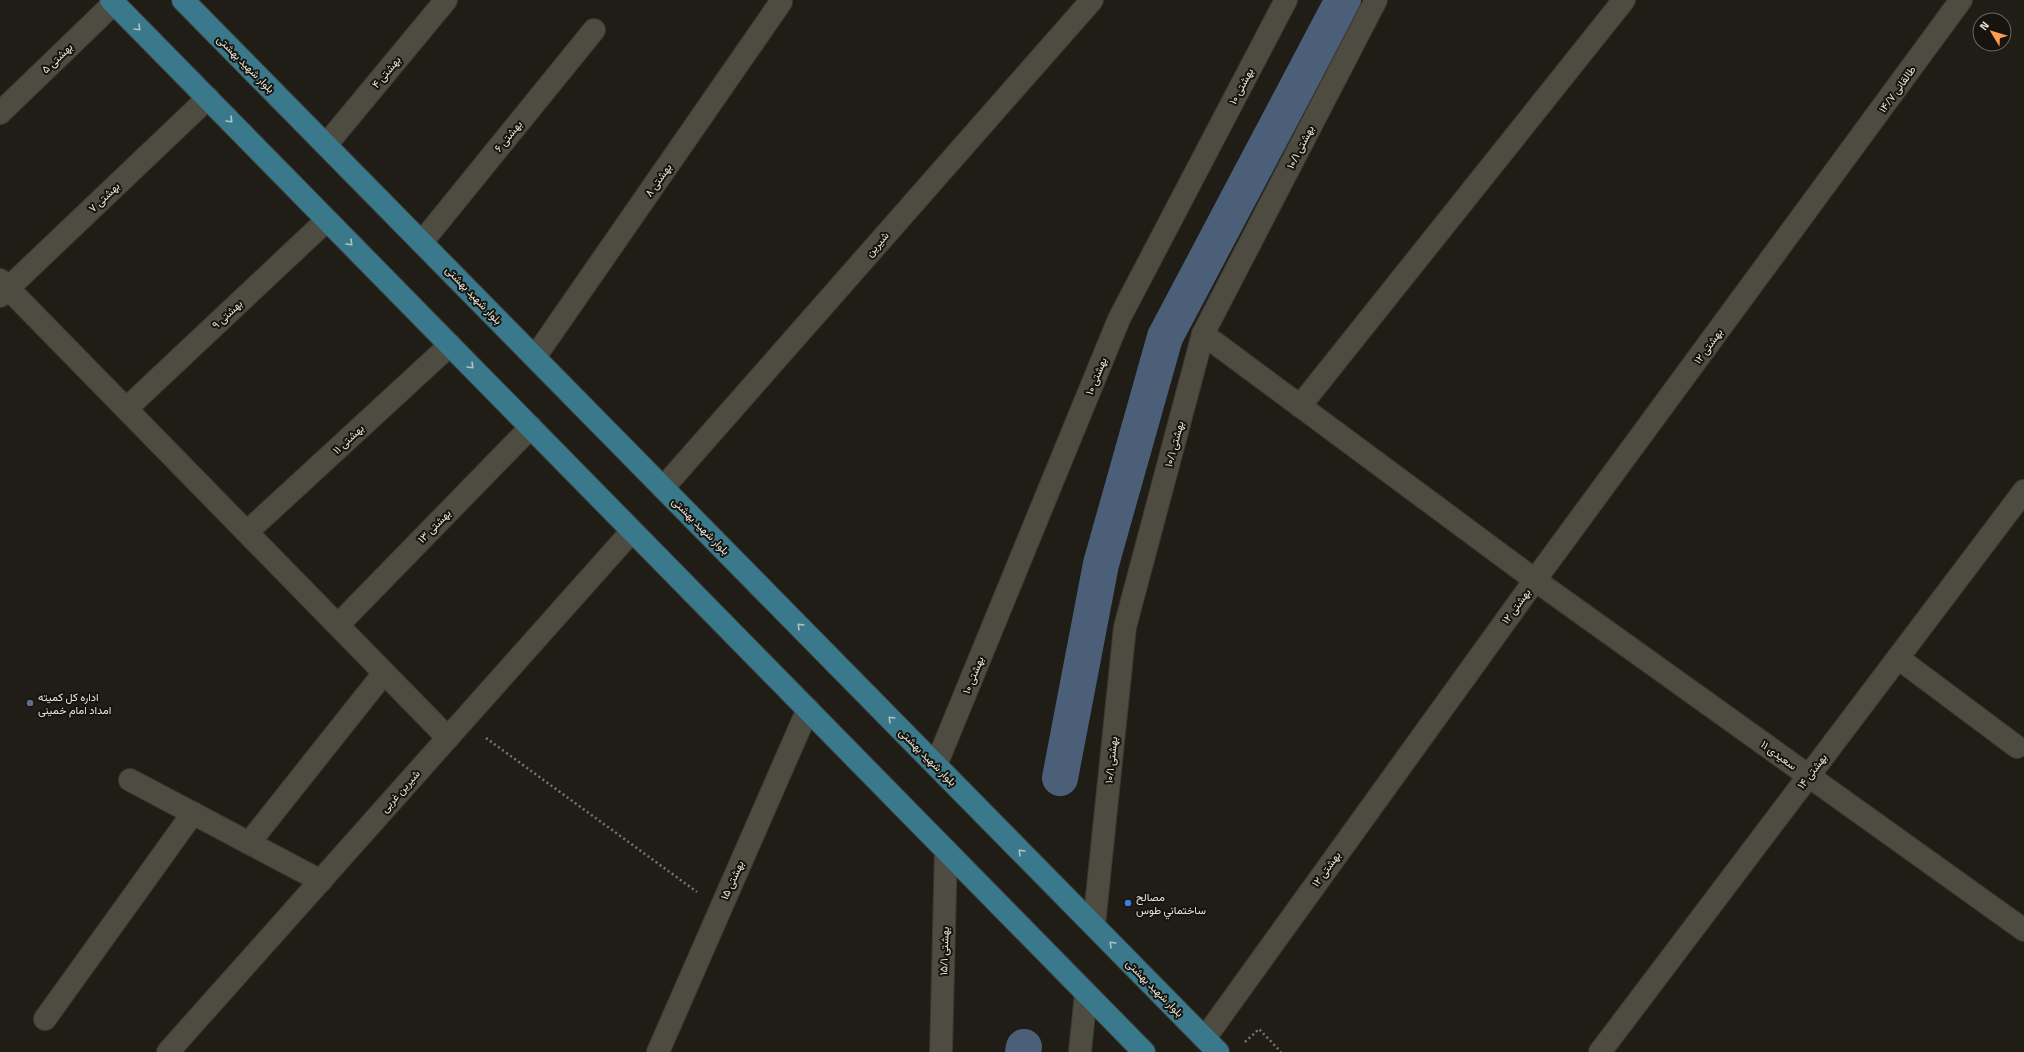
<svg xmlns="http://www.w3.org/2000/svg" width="2024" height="1052" viewBox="0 0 2024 1052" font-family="'Titillium Web',Vazirmatn,sans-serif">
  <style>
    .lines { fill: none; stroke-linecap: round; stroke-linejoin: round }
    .canal { stroke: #4b5f78; stroke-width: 36 }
    .minor-casing { stroke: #3a3833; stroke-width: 24 }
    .major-casing { stroke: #3a3833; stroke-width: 24 }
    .path { stroke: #797770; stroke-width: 2.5; stroke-dasharray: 2 3; stroke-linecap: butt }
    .minor { stroke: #4e4b41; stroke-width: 22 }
    .major { stroke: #3a788b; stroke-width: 22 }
    .oneway { stroke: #b2c4c6 }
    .service-dot { fill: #5c6f8a; stroke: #16140c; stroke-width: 1.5 }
    .shop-dot { fill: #3f7fe0; stroke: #16140c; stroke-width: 1.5 }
    .labels { text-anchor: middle; stroke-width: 4; stroke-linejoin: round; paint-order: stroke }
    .street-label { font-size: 11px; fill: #e6e4df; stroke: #16140c }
    .poi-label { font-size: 11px; fill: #e6e4df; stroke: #16140c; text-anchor: start }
  </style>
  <rect width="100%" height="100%" fill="#1f1d15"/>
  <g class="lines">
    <g class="canal">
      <polyline points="1060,778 1101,564 1165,337 1343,0"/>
      <polyline points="1023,1052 1024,1047"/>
    </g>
    <defs>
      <g id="minor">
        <polyline points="0,113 114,3"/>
        <polyline points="326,145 446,0"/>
        <polyline points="422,242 594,30"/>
        <polyline points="0,280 448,738"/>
        <polyline points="0,296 208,98"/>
        <polyline points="1203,334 1535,580 2024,930"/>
        <polyline points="535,357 781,2"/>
        <polyline points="1300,406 1624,0"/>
        <polyline points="126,409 327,220"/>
        <polyline points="663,488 1092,0"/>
        <polyline points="247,532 450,345"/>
        <polyline points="338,625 531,427"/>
        <polyline points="1898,658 2017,747"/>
        <polyline points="936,765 1119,319 1286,0"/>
        <polyline points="130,780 321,881"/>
        <polyline points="249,843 384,673"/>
        <polyline points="1094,925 1125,627 1203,334 1376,0"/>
        <polyline points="45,1019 193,813"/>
        <polyline points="1205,1038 1535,580 1961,0"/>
        <polyline points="168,1052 632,531"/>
        <polyline points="658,1052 808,709"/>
        <polyline points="941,1052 946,850"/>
        <polyline points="1080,1052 1086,993"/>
        <polyline points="1600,1052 2024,491"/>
      </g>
      <g id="major">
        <polyline points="111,0 1144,1052"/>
        <polyline points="183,0 1218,1052"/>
      </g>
    </defs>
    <use href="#minor" class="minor-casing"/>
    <use href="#major" class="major-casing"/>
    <g class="path">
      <polyline points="486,738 697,892"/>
      <polyline points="1245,1042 1259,1029 1281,1052"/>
    </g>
    <use href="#minor" class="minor"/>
    <use href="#major" class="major"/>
  </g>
  <defs><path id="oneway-chevron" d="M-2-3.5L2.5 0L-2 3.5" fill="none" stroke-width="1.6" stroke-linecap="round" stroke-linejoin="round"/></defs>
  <g class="oneway">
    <use href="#oneway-chevron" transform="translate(138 28) rotate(45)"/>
    <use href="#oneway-chevron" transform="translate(230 120) rotate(46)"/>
    <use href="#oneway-chevron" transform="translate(350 243) rotate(45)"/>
    <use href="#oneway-chevron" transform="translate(471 366) rotate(45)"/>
    <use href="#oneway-chevron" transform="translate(800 626) rotate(-135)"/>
    <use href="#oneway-chevron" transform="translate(891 719) rotate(-135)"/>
    <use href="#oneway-chevron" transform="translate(1021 852) rotate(-135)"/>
    <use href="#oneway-chevron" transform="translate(1112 944) rotate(-135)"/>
  </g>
  <circle class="service-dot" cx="30" cy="703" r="4"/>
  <circle class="shop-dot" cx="1128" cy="903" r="4"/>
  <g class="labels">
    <g class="street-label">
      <text transform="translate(57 58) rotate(-44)" y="4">بهشتی ۵</text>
      <text transform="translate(246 64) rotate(45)" y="4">بلوار شهید بهشتی</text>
      <text transform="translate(386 72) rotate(-50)" y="4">بهشتی ۴</text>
      <text transform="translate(1241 86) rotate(-62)" y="4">بهشتی ۱۰</text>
      <text transform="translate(1897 89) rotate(-54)" y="4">طالقانی ۱۴/۷</text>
      <text transform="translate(508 136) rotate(-51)" y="4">بهشتی ۶</text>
      <text transform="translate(1300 147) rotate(-63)" y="4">بهشتی ۱۰/۱</text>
      <text transform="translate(658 180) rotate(-55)" y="4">بهشتی ۸</text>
      <text transform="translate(104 197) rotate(-44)" y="4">بهشتی ۷</text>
      <text transform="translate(877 244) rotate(-49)" y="4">شیرین</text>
      <text transform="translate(474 295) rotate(46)" y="4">بلوار شهید بهشتی</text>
      <text transform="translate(227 314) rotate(-43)" y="4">بهشتی ۹</text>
      <text transform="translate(1708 346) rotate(-54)" y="4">بهشتی ۱۲</text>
      <text transform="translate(1096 376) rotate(-68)" y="4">بهشتی ۱۰</text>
      <text transform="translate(348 439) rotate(-43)" y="4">بهشتی ۱۱</text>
      <text transform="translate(1174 444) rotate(-75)" y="4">بهشتی ۱۰/۱</text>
      <text transform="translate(434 526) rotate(-46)" y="4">بهشتی ۱۳</text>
      <text transform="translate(701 526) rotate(45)" y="4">بلوار شهید بهشتی</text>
      <text transform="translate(1516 606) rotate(-54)" y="4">بهشتی ۱۲</text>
      <text transform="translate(973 675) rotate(-68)" y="4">بهشتی ۱۰</text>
      <text transform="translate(1779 755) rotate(36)" y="4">سعیدی ۱۱</text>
      <text transform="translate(928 757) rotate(45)" y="4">بلوار شهید بهشتی</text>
      <text transform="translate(1111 760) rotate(-84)" y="4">بهشتی ۱۰/۱</text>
      <text transform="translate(1812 771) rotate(-53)" y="4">بهشتی ۱۴</text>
      <text transform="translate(400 791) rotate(-48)" y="4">شیرین غربی</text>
      <text transform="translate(1326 869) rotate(-54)" y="4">بهشتی ۱۲</text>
      <text transform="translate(732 880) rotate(-66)" y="4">بهشتی ۱۵</text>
      <text transform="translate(944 951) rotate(-88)" y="4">بهشتی ۱۵/۱</text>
      <text transform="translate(1155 988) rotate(45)" y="4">بلوار شهید بهشتی</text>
    </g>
    <g class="poi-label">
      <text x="38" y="701">اداره کل کمیته<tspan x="38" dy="13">امداد امام خمینی</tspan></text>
      <text x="1136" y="901">مصالح<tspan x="1136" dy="13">ساختماني طوس</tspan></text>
    </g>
  </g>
  <g transform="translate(1992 32) rotate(308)"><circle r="19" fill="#16140c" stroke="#696760"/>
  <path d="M0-3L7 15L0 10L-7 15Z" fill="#fd9d54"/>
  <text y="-6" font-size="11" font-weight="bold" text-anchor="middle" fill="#e6e4df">N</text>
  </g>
</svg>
